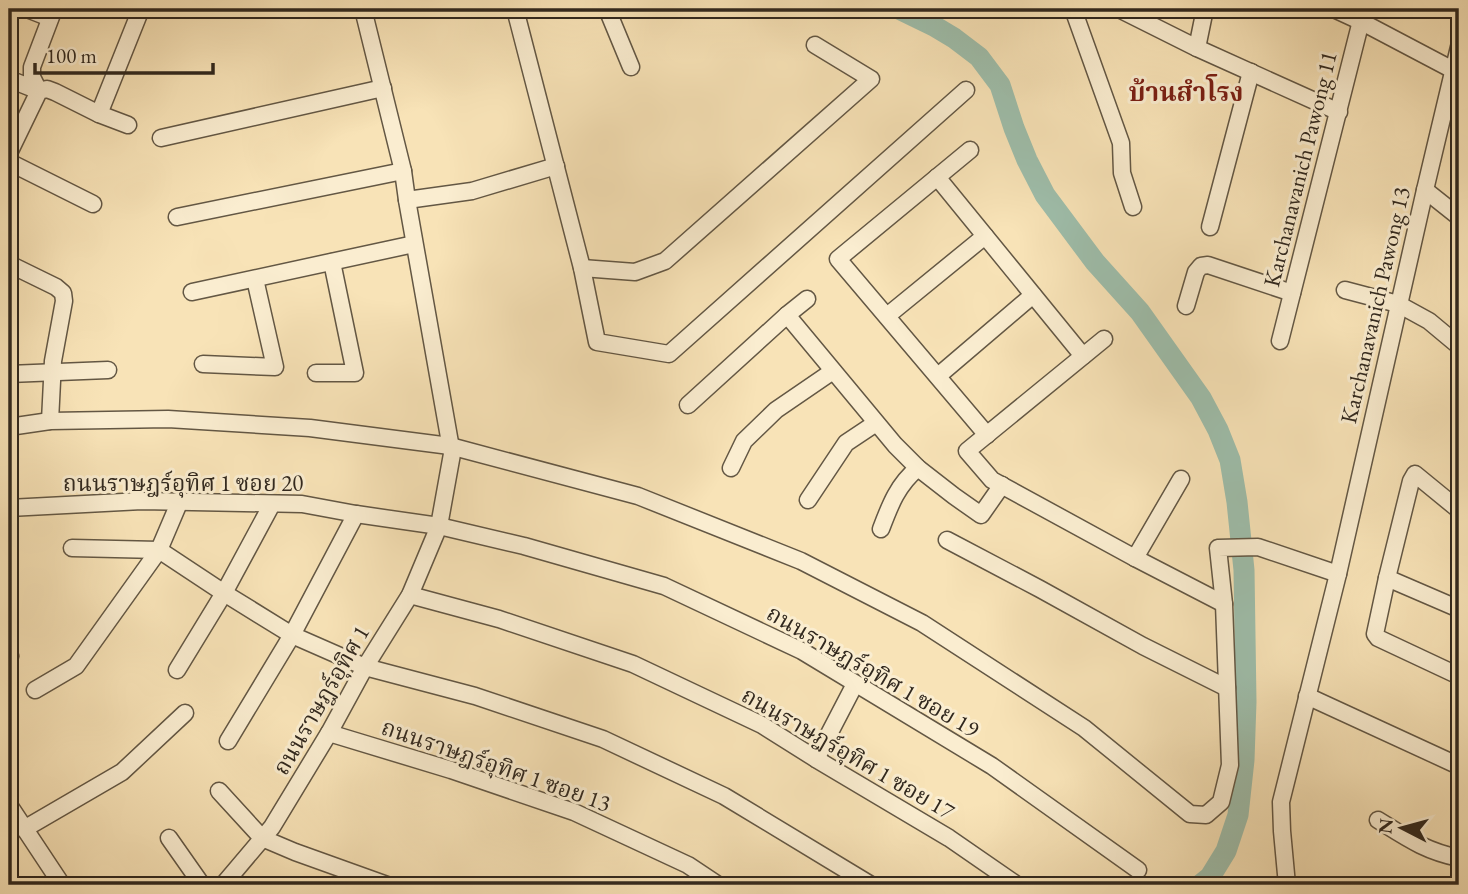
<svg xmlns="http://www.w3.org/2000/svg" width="1468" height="894" viewBox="0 0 1468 894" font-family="'EB Garamond','Noto Serif Thai',serif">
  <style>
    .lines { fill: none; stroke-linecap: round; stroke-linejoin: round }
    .river { stroke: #9ebeab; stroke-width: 21 }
    .minor-casing { stroke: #635744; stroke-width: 19 }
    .minor { stroke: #faedd0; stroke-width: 16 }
    .labels { text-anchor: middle; stroke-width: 6; stroke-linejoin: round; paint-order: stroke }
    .street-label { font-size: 23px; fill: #31281e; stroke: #faedd0 }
    .quarter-label { font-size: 26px; font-weight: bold; fill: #7a1f14; stroke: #faedd0 }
  </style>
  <rect width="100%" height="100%" fill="#f8e3b7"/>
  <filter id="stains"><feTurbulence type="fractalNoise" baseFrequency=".00286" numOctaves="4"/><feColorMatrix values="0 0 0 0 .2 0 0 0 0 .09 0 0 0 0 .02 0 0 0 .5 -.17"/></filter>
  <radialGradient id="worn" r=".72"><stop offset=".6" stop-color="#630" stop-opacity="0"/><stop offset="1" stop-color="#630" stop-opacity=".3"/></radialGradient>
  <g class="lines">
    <polyline class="river" points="899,9 934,26 954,38 979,57 1000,85 1014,128 1027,160 1045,195 1095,262 1140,312 1201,398 1218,430 1230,460 1237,502 1244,570 1246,702 1244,760 1238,815 1226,851 1210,877 1200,885"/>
    <defs>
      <g id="minor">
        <polyline points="27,9 50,18"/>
        <polyline points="515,9 582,268 597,342 669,354 966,90"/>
        <polyline points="607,9 631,67"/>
        <polyline points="1073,9 1121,143 1122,173 1133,207"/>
        <polyline points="1119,9 1197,48 1339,112"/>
        <polyline points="1334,9 1360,21 1453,70"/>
        <polyline points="1197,48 1205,9"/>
        <polyline points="9,79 39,91 32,77 32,67 54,9"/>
        <polyline points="99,114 141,9"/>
        <polyline points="161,138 383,88"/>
        <polyline points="970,150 838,259 987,435"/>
        <polyline points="9,153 39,91 47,89 55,92 99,114 128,125"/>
        <polyline points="9,162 93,204"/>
        <polyline points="937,177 1083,356"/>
        <polyline points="1425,190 1459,217"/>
        <polyline points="407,200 472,191 556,166"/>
        <polyline points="177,217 403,171"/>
        <polyline points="1210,227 1251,72"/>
        <polyline points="9,264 56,287 63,293 64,301 53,361 50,421"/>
        <polyline points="582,268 635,272 665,261 871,79 815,45"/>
        <polyline points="1345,290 1398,304 1429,321 1459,346"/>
        <polyline points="192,292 414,244"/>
        <polyline points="1186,306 1196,272 1201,266 1208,265 1292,293"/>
        <polyline points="787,315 895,445 918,468 954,496 981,515 1002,485"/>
        <polyline points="887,316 985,236"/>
        <polyline points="1104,339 967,451 992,480 1135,558 1224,604"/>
        <polyline points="1280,341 1364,9"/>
        <polyline points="203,364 275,367 255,279"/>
        <polyline points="316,373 355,373 332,262"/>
        <polyline points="9,374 108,370"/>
        <polyline points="938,376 1033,295"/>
        <polyline points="688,405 787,315 807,299"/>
        <polyline points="9,427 50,421 168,419 310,428 450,446 638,496 801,561 922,623 1084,728 1190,814 1206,815 1221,802 1230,765 1224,604 1218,548 1258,547 1338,574"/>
        <polyline points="731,468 744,441 776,410 833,371"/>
        <polyline points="808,500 846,443 876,423"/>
        <polyline points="9,508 142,501 302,504 356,514 439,526 524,546 664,586 802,651 992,766 1138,870"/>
        <polyline points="1459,510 1415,474 1411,481 1387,578 1375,634 1378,638 1459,676"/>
        <path d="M881,529C890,505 898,484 918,468"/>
        <polyline points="947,540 1040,589 1143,646 1227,688"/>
        <polyline points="72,548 159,550 224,593 292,635 365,667 475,696 603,739 724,796 871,885"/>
        <polyline points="1135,558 1181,479"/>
        <polyline points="1387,578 1459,609"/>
        <polyline points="410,595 499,619 633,664 762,725 816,759 949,838 1017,885"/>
        <polyline points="9,654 10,656 9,657"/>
        <polyline points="177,670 224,593 272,504"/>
        <polyline points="35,690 76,666 159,550 179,503"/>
        <polyline points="1307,696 1459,766"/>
        <polyline points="329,733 451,770 574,812 688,865 718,885"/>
        <polyline points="228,741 292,635 356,514"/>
        <polyline points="816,759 855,684"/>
        <polyline points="219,791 262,838 295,852 387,885"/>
        <polyline points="9,805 62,885"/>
        <path d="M1378,820C1407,838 1425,851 1459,858"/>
        <polyline points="24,829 122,772 185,713"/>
        <polyline points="169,838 202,885"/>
        <polyline points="223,885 272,827 329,733 365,667 410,595 439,526 452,454 407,200 403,171 363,9"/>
        <polyline points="1287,885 1282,831 1281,802 1338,574 1425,190 1459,47"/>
      </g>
    </defs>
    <use href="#minor" class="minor-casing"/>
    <use href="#minor" class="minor"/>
  </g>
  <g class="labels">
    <g class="street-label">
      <text transform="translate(1300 169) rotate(-76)" y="8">Karchanavanich Pawong 11</text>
      <text transform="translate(1375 305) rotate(-77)" y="8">Karchanavanich Pawong 13</text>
      <text x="183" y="491">ถนนราษฎร์อุทิศ 1 ซอย 20</text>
      <text transform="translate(873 671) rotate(30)" y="8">ถนนราษฎร์อุทิศ 1 ซอย 19</text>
      <text transform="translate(321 700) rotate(-60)" y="8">ถนนราษฎร์อุทิศ 1</text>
      <text transform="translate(848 753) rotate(30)" y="8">ถนนราษฎร์อุทิศ 1 ซอย 17</text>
      <text transform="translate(496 765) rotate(19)" y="8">ถนนราษฎร์อุทิศ 1 ซอย 13</text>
    </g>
    <g class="quarter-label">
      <text x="1186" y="101">บ้านสำโรง</text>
    </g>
  </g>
  <rect width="1468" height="894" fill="none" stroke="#f8e3b7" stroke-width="35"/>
  <rect x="10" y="10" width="1447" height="873" fill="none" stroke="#31281e" stroke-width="3.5"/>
  <rect x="18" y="18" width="1433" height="859" fill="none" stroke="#31281e" stroke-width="2"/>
  <g transform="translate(1402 828) rotate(276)" stroke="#faedd0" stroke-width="5" paint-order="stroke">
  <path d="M0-5L12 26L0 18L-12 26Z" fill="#31281e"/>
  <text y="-10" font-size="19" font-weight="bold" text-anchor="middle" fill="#31281e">N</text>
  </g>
  <path d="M35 63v10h178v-10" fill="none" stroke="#31281e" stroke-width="3.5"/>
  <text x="46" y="63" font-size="21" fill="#31281e" stroke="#faedd0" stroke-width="5" paint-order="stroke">100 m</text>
  <rect width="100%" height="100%" filter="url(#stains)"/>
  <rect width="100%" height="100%" fill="url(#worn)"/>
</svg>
